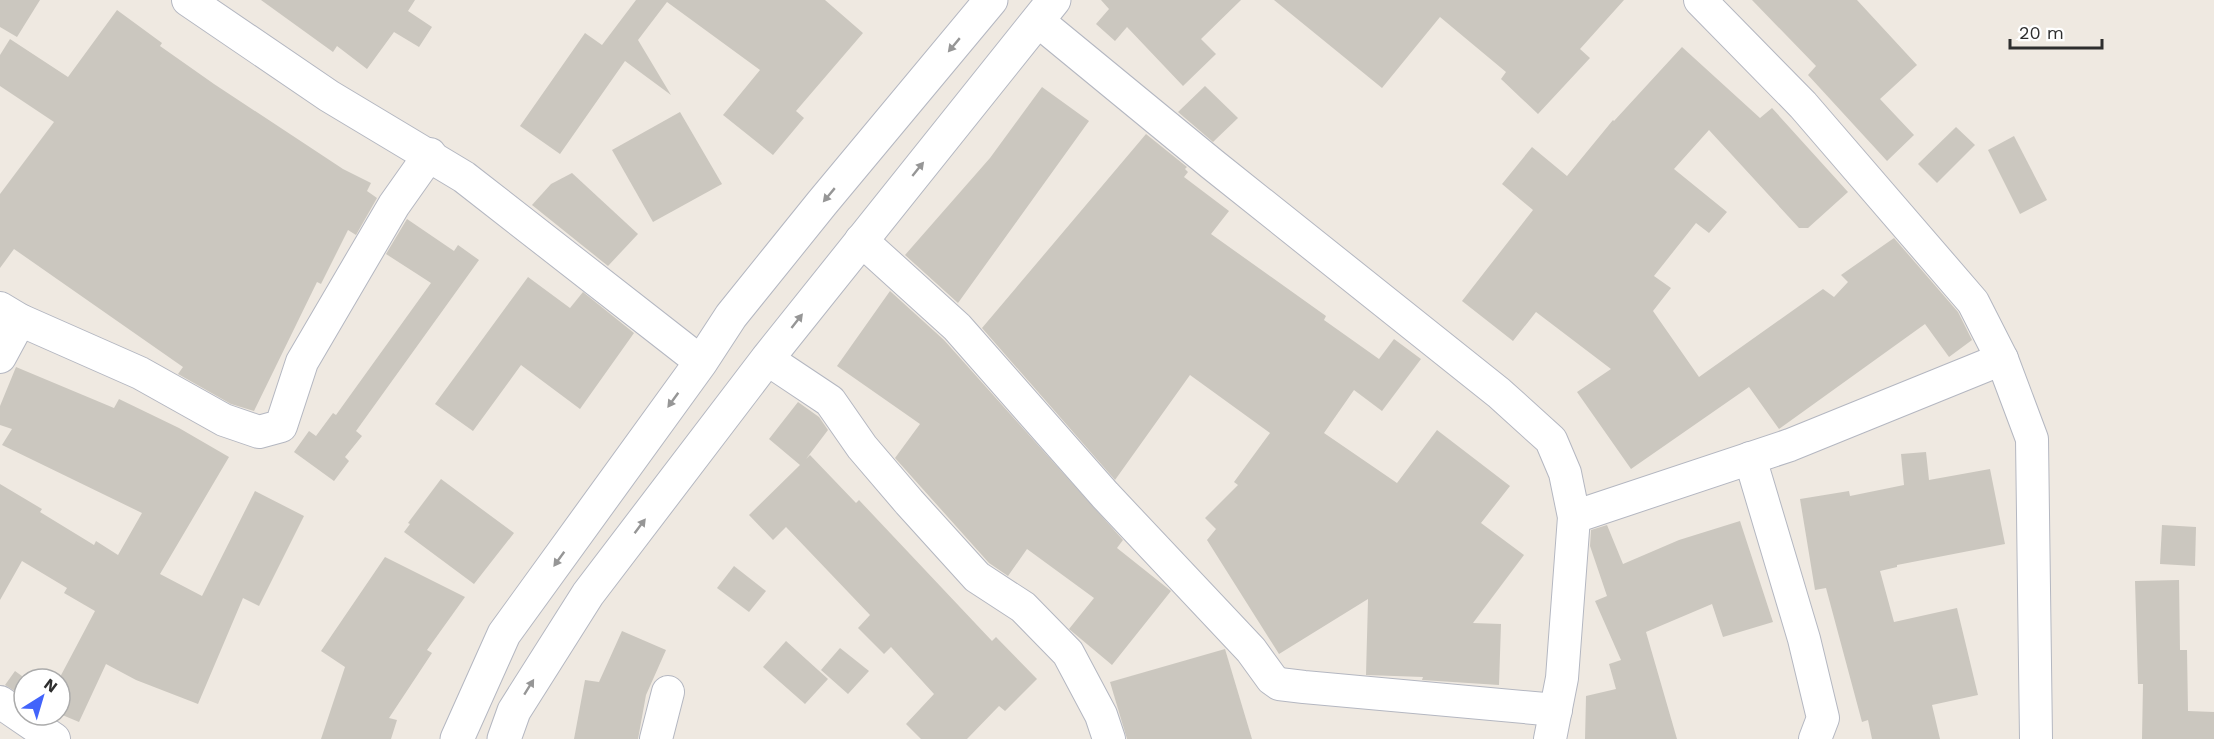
<svg xmlns="http://www.w3.org/2000/svg" width="2214" height="739" viewBox="0 0 2214 739" font-family="'Work Sans',sans-serif">
  <style>
    .building { fill: #cbc7bf }
    .lines { fill: none; stroke-linecap: round; stroke-linejoin: round }
    .street-casing { stroke: #b4b7c1; stroke-width: 34 }
    .secondary-casing { stroke: #b4b7c1; stroke-width: 35 }
    .street { stroke: #fff; stroke-width: 32 }
    .secondary { stroke: #fff; stroke-width: 33 }
    .oneway { fill: #969696 }
  </style>
  <rect width="100%" height="100%" fill="#efe9e1"/>
  <g class="building">
    <polygon points="0,0 40,0 17,37 0,27"/>
    <polygon points="261,0 415,0 408,11 432,27 419,47 394,32 367,69 337,46 333,52"/>
    <polygon points="636,0 825,0 863,33 796,111 804,118 773,155 723,115 760,70 667,2 638,40 671,95 625,61 560,154 520,126 585,33 602,45"/>
    <polygon points="1101,0 1241,0 1201,39 1216,54 1183,86 1127,27 1115,41 1096,24 1109,9"/>
    <polygon points="1274,0 1624,0 1580,49 1590,58 1538,114 1501,79 1506,72 1440,17 1382,88"/>
    <polygon points="1752,0 1857,0 1917,65 1880,99 1914,135 1887,161 1808,75 1816,66"/>
    <polygon points="117,10 162,43 160,46 214,84 343,169 371,183 367,191 377,198 356,235 348,230 321,284 317,282 254,411 231,404 178,374 183,367 14,249 0,268 0,194 54,122 0,86 0,55 10,39 68,77"/>
    <polygon points="1682,47 1760,118 1772,108 1848,192 1808,228 1799,228 1709,130 1674,169 1727,212 1709,233 1696,223 1654,276 1671,288 1653,311 1699,377 1823,289 1834,297 1848,282 1841,275 1894,238 1958,312 1972,340 1949,357 1925,324 1779,429 1749,387 1631,469 1577,392 1611,369 1536,312 1513,341 1462,301 1533,210 1502,184 1532,147 1567,176 1613,120 1614,121"/>
    <polygon points="1205,86 1238,118 1213,142 1178,112"/>
    <polygon points="1042,87 1089,121 958,303 905,255 990,158"/>
    <polygon points="680,112 722,184 653,222 612,150"/>
    <polygon points="1956,127 1975,145 1937,183 1918,164"/>
    <polygon points="1146,134 1187,167 1185,169 1188,172 1184,177 1229,211 1211,234 1326,316 1324,320 1379,359 1394,339 1421,359 1382,411 1354,390 1324,433 1397,483 1437,430 1510,486 1481,523 1524,555 1473,623 1501,624 1499,685 1422,680 1423,677 1366,675 1368,599 1279,654 1207,540 1216,529 1205,518 1238,485 1234,482 1270,433 1190,375 1115,480 982,328"/>
    <polygon points="2014,136 2047,200 2020,214 1988,150"/>
    <polygon points="572,173 638,234 608,266 532,205 551,184"/>
    <polygon points="407,219 454,251 458,245 479,260 356,431 362,436 345,457 349,461 334,481 294,452 309,431 316,436 333,413 336,415 431,283 386,254"/>
    <polygon points="528,277 570,308 583,292 634,333 580,409 521,365 473,431 435,404"/>
    <polygon points="890,291 944,340 1123,540 1117,548 1171,591 1112,665 1069,629 1094,598 1027,549 1008,576 989,563 895,458 920,424 837,366"/>
    <polygon points="16,367 114,408 119,399 179,428 229,457 160,574 202,596 255,491 304,516 259,606 243,598 198,704 136,680 106,664 79,722 60,714 59,679 95,611 64,593 67,588 22,561 0,600 0,484 42,509 40,512 94,545 96,541 118,555 142,513 2,445 12,429 0,425 0,406"/>
    <polygon points="798,402 819,417 828,430 806,459 810,455 856,503 859,500 992,641 996,637 1037,679 1005,711 999,706 967,739 921,739 906,724 934,694 891,647 884,654 858,628 870,615 786,527 773,540 749,515 800,465 769,439"/>
    <polygon points="1926,452 1929,480 1990,469 2005,544 1897,565 1897,567 1880,571 1894,622 1957,608 1978,695 1932,705 1940,739 1872,739 1868,720 1862,722 1826,588 1815,590 1800,499 1849,491 1850,496 1904,485 1901,454"/>
    <polygon points="441,479 514,533 474,584 404,532 410,524 408,523"/>
    <polygon points="1740,521 1773,622 1723,637 1712,604 1646,632 1677,739 1585,739 1586,696 1616,689 1609,664 1621,660 1595,601 1607,596 1590,546 1591,530 1607,525 1623,564 1679,540"/>
    <polygon points="2162,525 2196,527 2195,566 2160,564"/>
    <polygon points="385,557 465,597 427,650 432,653 389,718 397,720 391,739 321,739 345,667 321,651"/>
    <polygon points="734,566 766,591 749,612 717,588"/>
    <polygon points="2179,580 2180,650 2187,650 2188,711 2214,712 2214,739 2142,739 2143,684 2138,684 2135,581"/>
    <polygon points="622,631 666,650 646,695 638,739 574,739 585,680 599,682"/>
    <polygon points="786,641 828,679 805,704 763,667"/>
    <polygon points="840,648 869,671 848,694 821,670"/>
    <polygon points="1225,649 1252,739 1127,739 1110,682"/>
    <polygon points="15,671 26,679 24,679 24,697 5,685"/>
  </g>
  <g class="lines">
    <defs>
      <g id="street">
        <polyline points="188,0 329,96 464,177 701,362"/>
        <polyline points="1700,0 1803,105 1973,302 2002,359 2032,439 2036,739"/>
        <polyline points="1038,21 1212,164 1499,393 1551,440 1565,473 1574,517 1562,678 1550,739"/>
        <polyline points="861,240 957,327 1105,495 1251,650 1272,679 1279,684 1304,687 1556,710"/>
        <polyline points="0,308 20,320 140,373 224,420 259,432 281,426 302,362 394,205 430,154"/>
        <polyline points="0,357 20,320"/>
        <polyline points="767,359 830,401 862,447 909,502 977,577 1023,607 1068,653 1101,715 1109,739"/>
        <polyline points="1750,458 1804,639 1823,718 1815,739"/>
        <polyline points="1574,517 1790,445 2002,359"/>
        <polyline points="0,702 54,739"/>
        <polyline points="656,739 668,692"/>
      </g>
      <g id="secondary">
        <polyline points="457,739 504,634 701,362 731,316 822,203 991,0"/>
        <polyline points="504,739 514,711 588,594 767,359 1054,0"/>
      </g>
    </defs>
    <use href="#street" class="street-casing"/>
    <use href="#secondary" class="secondary-casing"/>
    <use href="#street" class="street"/>
    <use href="#secondary" class="secondary"/>
  </g>
  <defs><path id="oneway-solid" d="M-6-.8H1V-3.2L6.5 0L1 3.2V.8H-6Z" transform="scale(1.5)"/></defs>
  <g class="oneway">
    <use href="#oneway-solid" transform="translate(954 45) rotate(130)"/>
    <use href="#oneway-solid" transform="translate(918 169) rotate(-51)"/>
    <use href="#oneway-solid" transform="translate(829 195) rotate(130)"/>
    <use href="#oneway-solid" transform="translate(797 321) rotate(-52)"/>
    <use href="#oneway-solid" transform="translate(673 400) rotate(126)"/>
    <use href="#oneway-solid" transform="translate(640 526) rotate(-53)"/>
    <use href="#oneway-solid" transform="translate(559 559) rotate(126)"/>
    <use href="#oneway-solid" transform="translate(529 687) rotate(-58)"/>
  </g>
  <g transform="translate(42 697) rotate(37)"><circle r="28" fill="#ffffff" stroke="#ababab" stroke-width="1.5"/>
  <path d="M0-4.5L10 22L0 15L-10 22Z" fill="#4264fb"/>
  <text y="-9" font-size="16" font-weight="bold" text-anchor="middle" fill="#2e2e2e">N</text>
  </g>
  <path d="M2010 39v9h92v-9" fill="none" stroke="#2e2e2e" stroke-width="3"/>
  <text x="2019" y="39" font-size="18" fill="#2e2e2e" stroke="#ffffff" stroke-width="4.5" paint-order="stroke">20 m</text>
</svg>
